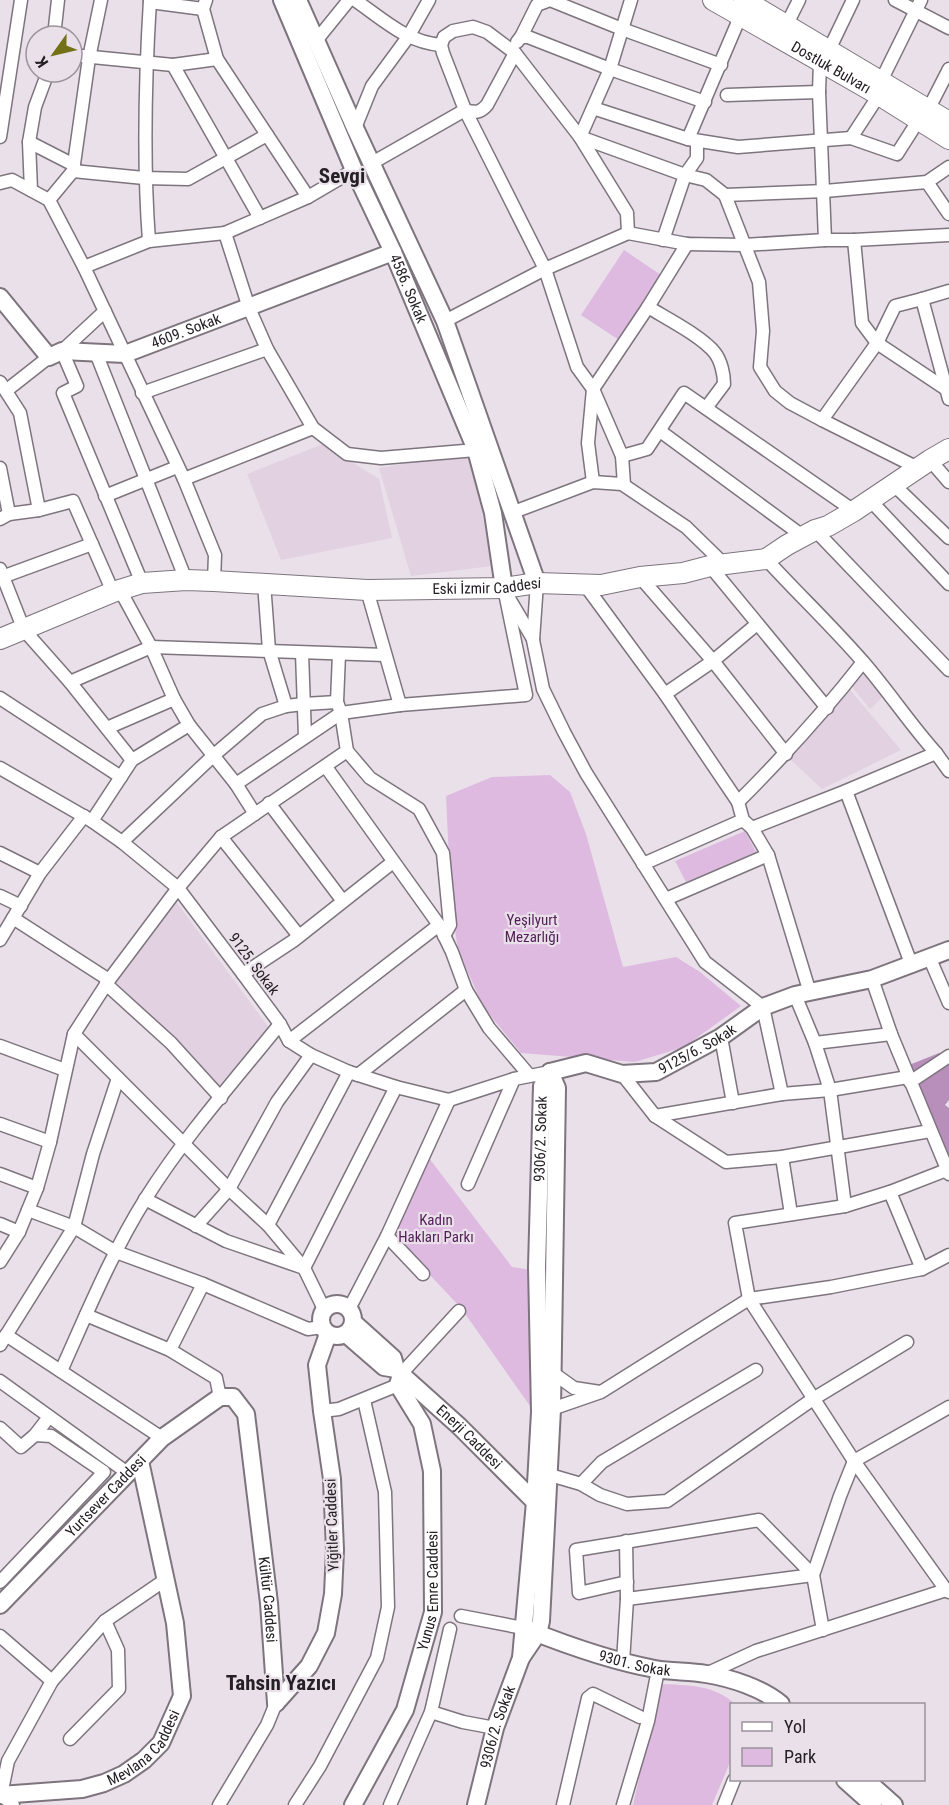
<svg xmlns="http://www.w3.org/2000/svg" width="949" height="1805" viewBox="0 0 949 1805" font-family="'Roboto Condensed',sans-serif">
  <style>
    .built { fill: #e1d1e1 }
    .green { fill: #debae0 }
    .forest { fill: #b88fbb }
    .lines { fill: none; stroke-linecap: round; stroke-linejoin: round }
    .street-casing { stroke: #7d747e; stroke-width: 15 }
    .secondary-casing { stroke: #7d747e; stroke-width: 20 }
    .primary-casing { stroke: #7d747e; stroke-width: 22 }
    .street { stroke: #fff; stroke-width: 12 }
    .secondary { stroke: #fff; stroke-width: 16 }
    .primary { stroke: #fff; stroke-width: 20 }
    .labels { text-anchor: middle; stroke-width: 4.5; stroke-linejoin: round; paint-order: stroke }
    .street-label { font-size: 15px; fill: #242024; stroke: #eae0ea }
    .park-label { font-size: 15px; fill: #511e56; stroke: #eae0ea }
    .district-label { font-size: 21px; font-weight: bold; fill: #242024; stroke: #eae0ea }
  </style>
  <rect width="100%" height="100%" fill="#eae0ea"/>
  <g class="built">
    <polygon points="323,444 379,479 392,538 281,560 247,474"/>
    <polygon points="471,453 492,566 411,576 379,468"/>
    <polygon points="862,666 886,694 870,709 849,683"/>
    <polygon points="845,684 901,750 822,789 790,759"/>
    <polygon points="172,896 269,1028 217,1088 179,1043 111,978"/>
  </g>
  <g class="green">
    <polygon points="624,250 661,275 619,340 581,315"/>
    <polygon points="550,775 570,792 586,834 623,967 676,957 700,972 741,1006 684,1047 635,1062 521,1053 484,1008 458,950 451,902 446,796 492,777"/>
    <polygon points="745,831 756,852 686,882 675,861"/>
    <polygon points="429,1158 512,1267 533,1270 530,1406 461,1308 392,1235"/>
    <path d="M660,1684C688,1685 715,1685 735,1704H732L731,1760L712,1805H633Z"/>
  </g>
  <polygon class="forest" points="939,1053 949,1057 949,1100 945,1105 949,1108 949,1169 909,1065"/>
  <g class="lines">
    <defs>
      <g id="street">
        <polyline points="206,0 203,9 217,59 308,197"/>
        <path d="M355,0C384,20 406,42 441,45"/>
        <polyline points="631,0 610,69 580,137 685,175 706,180 725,195 759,282 763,331 760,367 775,391 790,403 822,420 918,468"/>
        <polyline points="895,0 949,28"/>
        <polyline points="150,2 203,9"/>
        <polyline points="740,17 688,139 738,147 851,138 897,154 918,121"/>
        <polyline points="787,24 799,0"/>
        <polyline points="54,36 58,0"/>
        <polyline points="521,37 537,5 550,0 622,29 721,65"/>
        <polyline points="315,42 349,0"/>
        <polyline points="517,42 521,37 528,37 610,69 705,102"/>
        <polyline points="829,50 853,0"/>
        <polyline points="72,55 173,65 217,59"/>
        <polyline points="820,62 819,92 825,240 854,240 862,323 877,343 895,306 922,299 949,399"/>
        <polyline points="173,65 260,218"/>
        <polyline points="881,81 921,0"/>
        <polyline points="727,95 819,92"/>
        <polyline points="593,108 688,139"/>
        <polyline points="928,110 949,69"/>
        <polyline points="355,128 372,86 408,37 429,0"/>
        <polyline points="0,137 21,0"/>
        <polyline points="851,138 879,95"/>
        <polyline points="29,142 74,165"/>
        <path d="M372,163L465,110C475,113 480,113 487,105L515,53"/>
        <polyline points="73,171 144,178 188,179 267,135"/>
        <polyline points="927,182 949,214"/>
        <polyline points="0,183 12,180 49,200 84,267 184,479 215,555 214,581"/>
        <polyline points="31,190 29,142 35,107 48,72"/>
        <polyline points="725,195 825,191 927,182 949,167"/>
        <polyline points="49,200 73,171 89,58 101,0"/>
        <polyline points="225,233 249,308 267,349 313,428 347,454 381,458 476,450"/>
        <polyline points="663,240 685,175 697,158 697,141"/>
        <polyline points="854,240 949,235"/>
        <path d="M149,241C143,161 145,81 150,0"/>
        <polyline points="84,267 149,241 225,233 308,197 354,170"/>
        <polyline points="922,299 949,291"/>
        <path d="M648,307C666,318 703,337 715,353C721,361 724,374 724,384L706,408"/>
        <polyline points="105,311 62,351 77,386 63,393 142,583"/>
        <polyline points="445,321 545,269 628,233 687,244 744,245 825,240"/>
        <polyline points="96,353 186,580"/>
        <polyline points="0,382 20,413 39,510"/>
        <polyline points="7,390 49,357"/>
        <polyline points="142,393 267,349"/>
        <polyline points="822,420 877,343 946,389"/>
        <polyline points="660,431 804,537"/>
        <polyline points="622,456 647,449 684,393 854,511"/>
        <polyline points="930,460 949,482"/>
        <polyline points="0,468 9,514 0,519"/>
        <polyline points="184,479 313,428"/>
        <polyline points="593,482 588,443 593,389 648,307 687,244"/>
        <polyline points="624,485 622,456 593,389 577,367 545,269 465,110 443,53 441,45 444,37 453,31 473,27 487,32 515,53 580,137 627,213 628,233"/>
        <polyline points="894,485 949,538"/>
        <polyline points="105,496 177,467"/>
        <polyline points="870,500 949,584"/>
        <polyline points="511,513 593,482 622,484 686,527 725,565"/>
        <polyline points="9,514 39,510 73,501 113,592"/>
        <polyline points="815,530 949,670"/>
        <path d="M766,559C798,594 833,627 864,663C889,692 910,724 936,753"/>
        <polyline points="710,566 827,708"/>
        <polyline points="0,569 24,630 70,682 132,760"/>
        <polyline points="2,577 92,544"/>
        <polyline points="640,577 713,661 786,754"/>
        <polyline points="264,583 269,650 286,706"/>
        <polyline points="537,583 533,640 543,689 564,732 586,773 705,962 763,1007 782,1094"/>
        <path d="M585,585L665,694L738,802C783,757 824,712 863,662"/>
        <polyline points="120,590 151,647 174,699 189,725 236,784 255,814"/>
        <polyline points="367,590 400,705"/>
        <polyline points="510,600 533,639"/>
        <polyline points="302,653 305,737"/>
        <polyline points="339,654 337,702 341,713 347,751 370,778 419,809 443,853 450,925 444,936"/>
        <polyline points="70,682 151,647 385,655"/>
        <polyline points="665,694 713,661 757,624"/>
        <polyline points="0,698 121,777"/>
        <polyline points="107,728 174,699"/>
        <polyline points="326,767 439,925 452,952 466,990 489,1028 529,1075"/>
        <polyline points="0,768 92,821 122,842 178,888 243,974 280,1024 289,1041 311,1055 349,1072 396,1087 449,1100 514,1079"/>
        <polyline points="236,784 341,713 400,705 526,695 504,588"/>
        <polyline points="846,791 912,966"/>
        <polyline points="738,802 743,820 752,828 846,791 936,753 949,771"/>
        <polyline points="269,803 342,900"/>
        <polyline points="92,821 132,760 189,725"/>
        <polyline points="752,828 768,855 810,993"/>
        <polyline points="221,837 299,936"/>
        <polyline points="122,842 214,755 262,714 286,706 304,704 337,702"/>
        <polyline points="0,853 40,873"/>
        <polyline points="643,864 743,820"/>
        <polyline points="0,896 21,906"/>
        <polyline points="666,899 768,855"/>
        <polyline points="13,918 109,980"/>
        <polyline points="0,940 40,873 84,816"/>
        <polyline points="930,959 949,1003"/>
        <polyline points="243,974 293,941 393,862"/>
        <polyline points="872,979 891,1034 949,1174"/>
        <polyline points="106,984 171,1043 221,1098"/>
        <polyline points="795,995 815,1043 830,1090 845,1206"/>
        <polyline points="74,1034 229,1189 268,1225 304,1268 396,1087"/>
        <polyline points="721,1037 733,1103"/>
        <polyline points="289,1041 439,925"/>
        <polyline points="815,1043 891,1034"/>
        <polyline points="0,1046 65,1070"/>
        <polyline points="622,1074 655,1116 726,1162 782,1157 930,1131"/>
        <polyline points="358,1075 466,990"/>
        <polyline points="910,1082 949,1056"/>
        <polyline points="655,1116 782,1094 830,1090 908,1077"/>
        <polyline points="0,1124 50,1142"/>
        <polyline points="782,1157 791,1214"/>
        <polyline points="949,1169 890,1192 845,1206 735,1223 749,1299 854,1461 946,1590 949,1592"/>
        <polyline points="0,1174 37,1188"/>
        <polyline points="468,1184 514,1079 550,1072"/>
        <polyline points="890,1192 922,1269"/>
        <polyline points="145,1199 226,1241 304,1268 324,1309"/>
        <polyline points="28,1210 74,1227 116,1252 203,1284 308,1329 322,1327"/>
        <polyline points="0,1224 19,1232"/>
        <polyline points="268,1225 349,1072"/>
        <polyline points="196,1226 229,1189 277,1102 311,1055"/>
        <polyline points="387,1236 423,1274"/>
        <polyline points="0,1262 19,1232 37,1188 50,1142 74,1034 109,980 178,888 221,837 347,751"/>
        <polyline points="349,1309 387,1236 449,1100"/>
        <polyline points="86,1315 170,1350 216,1378 220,1397"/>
        <polyline points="6,1335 162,1438"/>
        <polyline points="0,1345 74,1227 93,1154 118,1078"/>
        <polyline points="170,1350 203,1284"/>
        <path d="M61,1371C87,1313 112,1252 146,1198C185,1136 234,1081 280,1024"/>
        <polyline points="553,1373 574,1388 600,1392"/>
        <polyline points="401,1374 459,1311"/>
        <polyline points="0,1381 129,1474"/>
        <polyline points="322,1411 339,1409 398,1385"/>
        <polyline points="546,1411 601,1392 749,1299 831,1287 922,1269 949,1255"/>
        <polyline points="0,1428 21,1447 35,1435 49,1417"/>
        <polyline points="550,1475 581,1484 600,1495 627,1504 667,1501 813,1399 907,1342"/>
        <polyline points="581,1484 602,1462 756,1370"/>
        <polyline points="0,1582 104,1472 51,1436 35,1435"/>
        <polyline points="627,1582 579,1593 576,1550 759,1520 813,1575"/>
        <polyline points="627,1599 813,1575"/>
        <polyline points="461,1616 523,1628"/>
        <polyline points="823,1630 813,1575 840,1496 854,1461 949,1407"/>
        <polyline points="0,1636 52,1681"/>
        <polyline points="623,1662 627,1599 626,1541"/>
        <polyline points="706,1674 756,1651 946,1590"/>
        <polyline points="431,1712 463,1722 495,1728"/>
        <polyline points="70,1739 119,1689 118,1650 105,1621"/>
        <polyline points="13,1805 1,1795 8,1761 52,1681 105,1621 165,1580"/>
        <polyline points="219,1805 267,1725 276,1703"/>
        <polyline points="295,1805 320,1766 377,1658 388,1607 385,1492 364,1400"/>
        <polyline points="390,1805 431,1712 450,1629"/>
        <polyline points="563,1805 588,1698 593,1694 640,1717"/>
        <polyline points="623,1805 648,1721 658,1670"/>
        <polyline points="724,1805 734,1780"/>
      </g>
      <g id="secondary">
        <path id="s1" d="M282,0L354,170L393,252L476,450L493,513L504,588"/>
        <polyline points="298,0 355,128 445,321 537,583"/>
        <path id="s2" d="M0,297L49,357L62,351L125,354L393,252"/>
        <path id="s3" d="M550,1072L586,1063L622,1074L656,1072L721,1037L763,1007L795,995L872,979L949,950"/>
        <circle cx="337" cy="1320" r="16"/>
        <path id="s4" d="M353,1322L393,1358L396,1369L401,1374L459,1426L535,1502"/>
        <polyline points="346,1334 384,1367 396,1369"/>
        <path id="s5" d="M0,1605L162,1438L220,1397H233L246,1414L269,1603L276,1703"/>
        <path id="s6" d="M529,1630C569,1646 612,1661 655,1669C672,1672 689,1671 706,1674C731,1678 762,1688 781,1704"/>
        <polyline points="521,1658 538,1633 541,1621 552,1409 557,1088 550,1072"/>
        <polyline points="276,1703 309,1666 326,1633 333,1594 335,1550 332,1479 322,1411 317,1365 328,1334"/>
        <polyline points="845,1780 873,1805"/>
        <polyline points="866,1780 894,1805"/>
        <path id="s7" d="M0,1795L82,1789L104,1783L124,1774L144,1760L161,1743L182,1696L175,1623L140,1461"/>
        <path id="s8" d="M353,1805L405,1710L433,1612L432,1471L422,1424L398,1385L401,1374"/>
        <path id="s9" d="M476,1805L495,1728L521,1658L535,1502L540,1412L537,1267L542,1086L550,1072"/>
      </g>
      <g id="primary">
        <path id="s10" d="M713,0L879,95L949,139"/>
        <polyline points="744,0 949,122"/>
        <path id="s11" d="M0,639L113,592L142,583L186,580L214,581L367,590L504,588L537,583L601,585L640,577L683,573L710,566L766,559L787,545L815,530L828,526L854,511L930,460L949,449"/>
      </g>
    </defs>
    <use href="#street" class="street-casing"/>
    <use href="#secondary" class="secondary-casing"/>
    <use href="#primary" class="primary-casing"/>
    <use href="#street" class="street"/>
    <use href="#secondary" class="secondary"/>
    <use href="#primary" class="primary"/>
  </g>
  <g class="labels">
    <g class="street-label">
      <text dy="5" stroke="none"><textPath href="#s10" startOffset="136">Dostluk Bulvarı</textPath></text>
      <text dy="5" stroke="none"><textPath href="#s1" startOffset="315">4586. Sokak</textPath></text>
      <text dy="5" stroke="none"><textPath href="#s2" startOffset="220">4609. Sokak</textPath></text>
      <text dy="5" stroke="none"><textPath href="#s11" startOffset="498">Eski İzmir Caddesi</textPath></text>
      <text transform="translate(254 964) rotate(53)" y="5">9125. Sokak</text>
      <text dy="5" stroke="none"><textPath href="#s3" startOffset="156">9125/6. Sokak</textPath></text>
      <text dy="5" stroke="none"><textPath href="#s9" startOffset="674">9306/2. Sokak</textPath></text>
      <text dy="5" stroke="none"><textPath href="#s4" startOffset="165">Enerji Caddesi</textPath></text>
      <text dy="5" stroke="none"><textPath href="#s5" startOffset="152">Yurtsever Caddesi</textPath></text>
      <text transform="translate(332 1525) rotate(-92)" y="5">Yiğitler Caddesi</text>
      <text dy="5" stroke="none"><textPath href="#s8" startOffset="231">Yunus Emre Caddesi</textPath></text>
      <text dy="5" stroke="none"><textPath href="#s5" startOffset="525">Kültür Caddesi</textPath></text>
      <text dy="5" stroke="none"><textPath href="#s6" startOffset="111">9301. Sokak</textPath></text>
      <text dy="5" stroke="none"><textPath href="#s9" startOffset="81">9306/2. Sokak</textPath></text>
      <text dy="5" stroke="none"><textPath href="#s7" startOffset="160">Mevlana Caddesi</textPath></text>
    </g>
    <g class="park-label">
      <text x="532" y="925">Yeşilyurt<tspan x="532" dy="17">Mezarlığı</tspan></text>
      <text x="436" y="1225">Kadın<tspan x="436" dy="17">Hakları Parkı</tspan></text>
    </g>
    <g class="district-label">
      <text x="342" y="183">Sevgi</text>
      <text x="281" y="1690">Tahsin Yazıcı</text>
    </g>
  </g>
  <rect x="730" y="1703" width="195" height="78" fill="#eae0ea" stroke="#9b939b" stroke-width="1.5"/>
  <rect x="742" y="1722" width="30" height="9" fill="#ffffff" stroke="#9b939b" stroke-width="1.5"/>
  <text x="784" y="1733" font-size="18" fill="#242024">Yol</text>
  <rect x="742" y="1748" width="30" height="18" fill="#debae0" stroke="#9b939b" stroke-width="1.5"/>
  <text x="784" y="1763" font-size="18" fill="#242024">Park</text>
  <g transform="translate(54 54) rotate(236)"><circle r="28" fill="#eae0ea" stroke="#9b939b" stroke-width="1.5"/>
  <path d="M0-4.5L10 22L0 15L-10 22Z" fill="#737115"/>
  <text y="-9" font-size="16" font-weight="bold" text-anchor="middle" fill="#242024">K</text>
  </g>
</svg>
